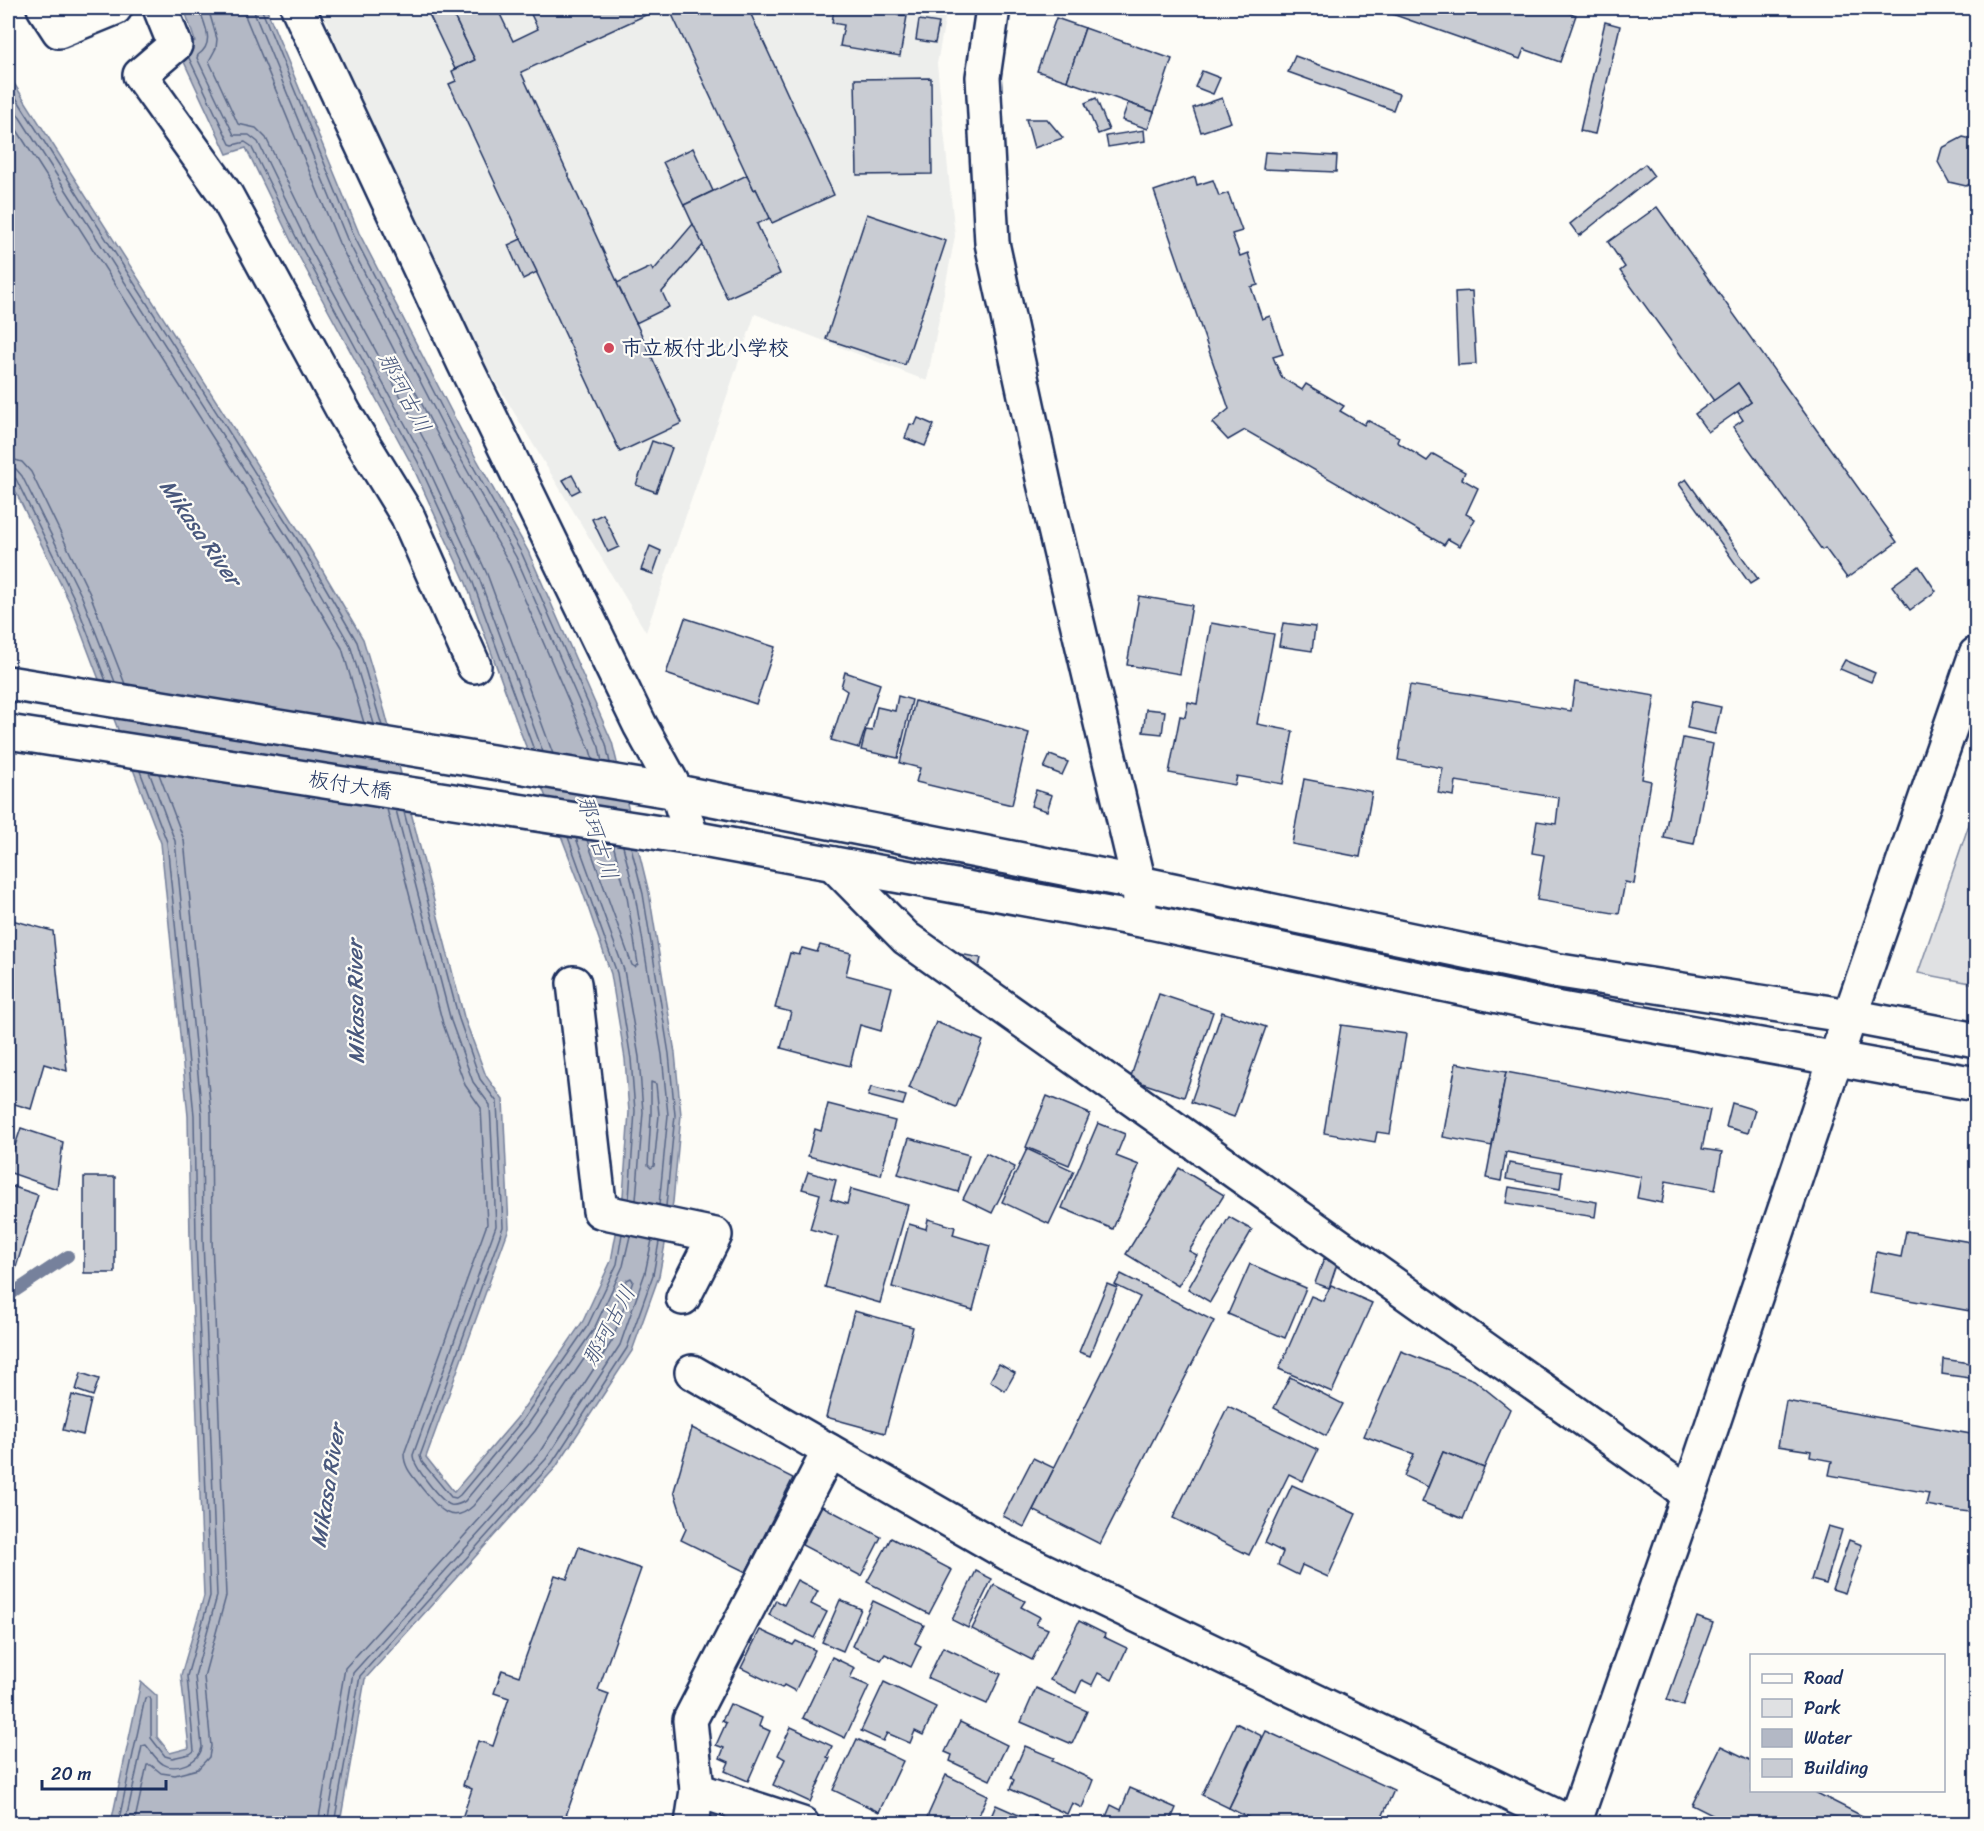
<svg xmlns="http://www.w3.org/2000/svg" width="1984" height="1831" viewBox="0 0 1984 1831" font-family="Sriracha,'Klee One',sans-serif">
  <style>
    .built { fill: #edeeec }
    .green { fill: #e0e1e3; stroke: #7e88a0; stroke-width: 1.5 }
    .water { fill: #b3b8c5; stroke: #76819c; stroke-width: 1.5 }
    .lines { fill: none; stroke-linecap: round; stroke-linejoin: round }
    .shore { stroke: #586687; stroke-width: 1.5 }
    .stream { stroke: #76819c; stroke-width: 12 }
    .building { fill: #c9ccd3; stroke: #1b2f5e; stroke-width: 1.5 }
    .minor-casing { stroke: #1b2f5e; stroke-width: 38 }
    .tertiary-casing { stroke: #1b2f5e; stroke-width: 38 }
    .minor { stroke: #fdfcf7; stroke-width: 33 }
    .tertiary { stroke: #fdfcf7; stroke-width: 33 }
    .poi-dot { fill: #d1495b; stroke: #fdfcf7; stroke-width: 2 }
    .labels { text-anchor: middle; stroke-width: 4.5; stroke-linejoin: round; paint-order: stroke }
    .poi-label { font-size: 21px; font-weight: bold; fill: #1b2f5e; stroke: #fdfcf7; text-anchor: start }
    .street-label { font-size: 21px; fill: #1b2f5e; stroke: #fdfcf7 }
    .water-label { font-size: 22px; font-style: italic; fill: #49587d; stroke: #fdfcf7 }
  </style>
  <rect width="100%" height="100%" fill="#fdfcf7"/>
  <filter id="ink" filterUnits="userSpaceOnUse"><feTurbulence type="fractalNoise" baseFrequency=".0167" numOctaves="2"/><feDisplacementMap in="SourceGraphic" scale="12" xChannelSelector="R" yChannelSelector="G"/><feConvolveMatrix kernelMatrix="1 2 1 2 8 2 1 2 1" color-interpolation-filters="sRGB"/></filter>
  <g filter="url(#ink)">
    <polygon class="built" points="321,8 947,8 937,64 955,236 927,381 755,314 646,632 444,296"/>
    <polygon class="green" points="1976,804 1976,984 1918,973"/>
    <polygon class="water" points="184,8 266,8 359,233 466,440 528,551 612,742 649,893 675,1053 681,1115 673,1202 659,1276 632,1351 556,1467 365,1679 340,1823 111,1823 141,1682 157,1696 157,1737 170,1753 189,1748 181,1675 204,1596 190,1240 188,1116 161,843 70,603 8,476 8,74 304,539 363,639 385,712 464,1017 486,1076 503,1100 509,1228 426,1457 454,1492 517,1418 583,1321 611,1261 623,1196 629,1112 625,1059 611,974 581,887 520,731 466,583 412,465 295,249 246,148 227,154 178,49 195,41"/>
    <g class="lines">
      <g class="shore">
        <path d="M199,8C204,24 216,43 198,55L197,58L234,135H249L258,142L307,243L424,459L479,578L543,752"/>
        <polyline points="208,8 217,39 216,48 209,61 238,124 256,128 266,138 315,239 433,456 487,574 553,754"/>
        <polyline points="245,8 246,18 339,243 446,451 508,561 590,750 593,760"/>
        <polyline points="254,8 255,15 347,239 454,447 516,557 599,747 602,762"/>
        <polyline points="261,8 354,236 460,443 522,554 606,744 610,763"/>
        <polyline points="188,56 230,144 233,145 245,142 251,146 301,247 418,462 472,580 534,750"/>
        <polyline points="8,85 299,542 357,642 382,726"/>
        <polyline points="8,99 293,546 350,645 374,724"/>
        <polyline points="8,116 285,551 342,648 364,723"/>
        <polyline points="8,458 22,462 31,472 90,594 125,684"/>
        <polyline points="8,467 16,469 22,476 82,597 115,682"/>
        <polyline points="8,475 16,479 75,600 106,681"/>
        <path d="M396,810L451,1021L473,1082L490,1105L496,1226L413,1455C413,1466 441,1502 451,1505C456,1506 460,1504 465,1501L527,1426L594,1329L623,1266L630,1236"/>
        <polyline points="404,812 459,1019 480,1079 497,1102 503,1227 420,1456 422,1462 451,1497 456,1498 460,1495 521,1422 588,1325 617,1264 622,1234"/>
        <polyline points="568,837 617,973 631,1059 635,1111 629,1199"/>
        <polyline points="576,838 624,970 639,1057 643,1112 636,1200"/>
        <polyline points="587,840 632,965 635,967 638,964 627,897 613,844"/>
        <polyline points="623,846 635,895 662,1055 668,1115 659,1205"/>
        <polyline points="631,847 643,894 669,1054 675,1115 666,1206"/>
        <polygon points="651,1082 656,1084 659,1115 654,1166 651,1168 648,1165 651,1114"/>
        <polyline points="118,1824 145,1698 148,1697 151,1700 151,1738 165,1756 172,1758 190,1754 194,1751 187,1676 210,1596 196,1240 194,1115 167,842 140,771"/>
        <path d="M125,1824L142,1746L146,1745C151,1751 156,1760 163,1764C175,1772 200,1762 202,1747L195,1676L217,1596L203,1240L202,1115L175,841L149,772"/>
        <polyline points="134,1824 147,1765 151,1765 161,1773 175,1775 198,1769 209,1757 211,1746 204,1677 226,1596 212,1240 211,1113 184,840 159,774"/>
        <path d="M318,1824L345,1668L539,1453L612,1341L633,1281L631,1278L627,1280L601,1334L535,1431L473,1506C450,1528 435,1504 421,1487C413,1476 404,1468 404,1454L487,1224L481,1108L465,1085L443,1024L387,809"/>
        <polyline points="327,1824 353,1673 546,1459 620,1345 645,1273 652,1240"/>
        <polyline points="334,1824 360,1676 552,1463 627,1348 653,1275 659,1242"/>
      </g>
      <polyline class="stream" points="8,1296 68,1256"/>
    </g>
    <g class="building">
      <polygon points="426,8 450,8 475,60 455,69"/>
      <polygon points="456,8 497,8 513,41 538,29 528,8 661,8 521,72 682,423 620,452 449,84 456,81 452,71 475,60 451,10"/>
      <polygon points="669,8 748,8 834,195 772,223 756,189 754,190"/>
      <polygon points="834,8 857,8 907,16 900,56 840,46 844,25 832,23"/>
      <polygon points="1375,8 1555,8 1576,15 1560,62 1524,49 1520,59"/>
      <polygon points="1056,18 1085,28 1067,81 1037,71"/>
      <polygon points="919,20 939,23 935,43 916,40"/>
      <polygon points="1605,22 1620,26 1595,134 1580,131"/>
      <polygon points="1085,28 1172,59 1154,112 1067,81"/>
      <polygon points="1295,56 1399,94 1393,110 1288,72"/>
      <polygon points="1202,71 1220,78 1213,94 1195,87"/>
      <polygon points="931,78 932,174 857,175 855,79"/>
      <polygon points="1096,98 1109,130 1098,134 1085,103"/>
      <polygon points="1222,98 1231,122 1201,132 1193,108"/>
      <polygon points="1128,103 1154,112 1148,129 1122,120"/>
      <polygon points="1026,119 1047,119 1063,138 1034,148"/>
      <polygon points="1144,130 1145,141 1108,147 1106,136"/>
      <polygon points="1963,137 1976,140 1976,181 1966,186 1949,182 1938,162 1942,148"/>
      <polygon points="693,148 713,191 684,205 663,162"/>
      <polygon points="1265,152 1337,156 1336,172 1263,169"/>
      <polygon points="1645,164 1654,176 1579,236 1570,224"/>
      <polygon points="747,175 754,190 756,189 770,218 757,224 780,274 727,298 684,205"/>
      <polygon points="1195,177 1197,185 1213,180 1219,196 1228,193 1242,231 1232,234 1240,256 1248,253 1258,285 1251,287 1262,319 1270,316 1283,354 1273,357 1282,378 1302,390 1306,384 1344,406 1340,411 1364,425 1367,420 1399,437 1397,442 1427,461 1433,454 1465,472 1462,479 1478,488 1466,514 1475,519 1460,546 1448,539 1444,545 1245,430 1228,440 1212,423 1229,409 1154,191"/>
      <polygon points="1657,207 1897,542 1847,578 1825,548 1822,550 1733,427 1743,420 1737,411 1751,402 1738,383 1714,401 1620,271 1625,267 1608,242"/>
      <polygon points="867,214 946,241 905,365 826,339"/>
      <polygon points="693,224 703,245 662,292 669,307 636,323 617,283 651,267 653,271"/>
      <polygon points="521,239 537,272 523,279 508,245"/>
      <polygon points="1472,291 1476,364 1458,365 1455,292"/>
      <polygon points="1738,383 1751,402 1708,432 1695,414"/>
      <polygon points="918,418 934,425 925,446 905,438 910,424 915,425"/>
      <polygon points="652,441 672,448 656,492 636,485"/>
      <polygon points="572,475 580,490 572,494 563,480"/>
      <polygon points="1686,479 1758,579 1750,584 1679,484"/>
      <polygon points="603,514 619,547 608,552 592,519"/>
      <polygon points="650,546 661,551 653,574 641,570"/>
      <polygon points="1919,566 1936,591 1910,610 1892,586"/>
      <polygon points="1139,596 1192,605 1180,674 1127,665"/>
      <polygon points="685,618 775,647 756,704 666,674"/>
      <polygon points="1211,623 1274,634 1257,724 1293,731 1283,784 1237,776 1235,785 1169,773 1180,716 1185,717 1188,702 1197,704"/>
      <polygon points="1283,623 1315,627 1312,651 1279,646"/>
      <polygon points="1845,660 1875,673 1871,682 1840,669"/>
      <polygon points="845,672 880,684 859,748 831,740 847,691 841,687"/>
      <polygon points="1575,682 1655,696 1642,779 1651,781 1634,884 1625,882 1619,914 1537,900 1544,855 1532,853 1537,821 1556,824 1559,798 1456,781 1454,796 1438,793 1443,768 1398,760 1410,685 1571,711"/>
      <polygon points="898,696 912,700 898,758 861,750 866,730 872,731 877,707 895,711"/>
      <polygon points="915,701 1029,733 1012,805 916,782 920,768 900,763"/>
      <polygon points="1692,701 1721,707 1715,734 1687,728"/>
      <polygon points="1146,709 1165,711 1162,734 1143,732"/>
      <polygon points="1683,738 1713,744 1694,844 1664,838"/>
      <polygon points="1050,755 1068,762 1062,775 1044,768"/>
      <polygon points="1304,779 1372,792 1360,857 1292,844"/>
      <polygon points="1036,790 1052,795 1047,811 1031,806"/>
      <polygon points="8,919 53,931 67,1071 44,1064 31,1109 8,1102"/>
      <polygon points="820,945 851,953 846,975 892,987 881,1031 860,1025 850,1066 781,1048 791,1012 775,1008 790,953 799,955 802,948 817,952"/>
      <polygon points="944,951 981,958 977,976"/>
      <polygon points="1159,994 1213,1012 1184,1097 1130,1079"/>
      <polygon points="1222,1012 1266,1027 1234,1117 1191,1102"/>
      <polygon points="936,1022 983,1041 956,1107 909,1088"/>
      <polygon points="1341,1025 1406,1034 1390,1134 1377,1132 1375,1142 1324,1133"/>
      <polygon points="1456,1063 1506,1072 1492,1146 1443,1137"/>
      <polygon points="1506,1072 1710,1110 1702,1149 1722,1152 1715,1190 1666,1181 1662,1203 1637,1198 1641,1177 1506,1152 1501,1181 1486,1178"/>
      <polygon points="871,1087 906,1096 903,1105 868,1096"/>
      <polygon points="1047,1096 1090,1114 1069,1165 1026,1147"/>
      <polygon points="1732,1103 1755,1110 1748,1133 1726,1127"/>
      <polygon points="828,1104 895,1121 881,1175 808,1156 815,1129 821,1131"/>
      <polygon points="1098,1123 1125,1134 1116,1156 1139,1165 1113,1229 1062,1208"/>
      <polygon points="21,1128 63,1142 57,1189 8,1172 8,1166"/>
      <polygon points="909,1138 969,1155 958,1192 898,1174"/>
      <polygon points="1027,1149 1074,1171 1049,1224 1002,1202"/>
      <polygon points="986,1153 1015,1167 992,1213 963,1199"/>
      <polygon points="1509,1163 1562,1172 1560,1189 1506,1179"/>
      <polygon points="1179,1168 1224,1195 1189,1251 1197,1255 1178,1286 1126,1254"/>
      <polygon points="808,1172 836,1180 831,1199 847,1204 851,1189 908,1205 880,1303 825,1287 838,1237 810,1229 820,1194 802,1189"/>
      <rect x="84" y="1177" width="31" height="96"/>
      <polygon points="8,1185 38,1195 14,1274 8,1273"/>
      <polygon points="1509,1187 1597,1202 1595,1217 1506,1203"/>
      <polygon points="1229,1217 1252,1230 1210,1302 1188,1289"/>
      <polygon points="928,1219 955,1227 953,1235 990,1246 973,1310 892,1287 909,1224 926,1229"/>
      <polygon points="1906,1231 1976,1243 1976,1312 1869,1293 1876,1252 1901,1257"/>
      <polygon points="1324,1259 1337,1264 1329,1288 1315,1283"/>
      <polygon points="1250,1264 1306,1288 1285,1338 1228,1314"/>
      <polygon points="1121,1274 1214,1321 1100,1544 1033,1510 1140,1297 1115,1285"/>
      <polygon points="1107,1284 1117,1288 1090,1356 1079,1352"/>
      <polygon points="1331,1285 1372,1303 1332,1392 1279,1369 1311,1296 1323,1301"/>
      <polygon points="854,1311 913,1327 885,1433 826,1417"/>
      <polygon points="1401,1351 1474,1380 1510,1409 1484,1468 1443,1452 1428,1487 1404,1476 1414,1454 1364,1436"/>
      <polygon points="1943,1359 1976,1364 1976,1379 1942,1374"/>
      <polygon points="999,1364 1015,1373 1005,1391 990,1381"/>
      <polygon points="81,1373 99,1379 93,1396 76,1390"/>
      <polygon points="1290,1377 1343,1404 1326,1436 1274,1408"/>
      <polygon points="72,1395 91,1400 83,1435 63,1430"/>
      <polygon points="1786,1401 1976,1435 1976,1500 1971,1499 1969,1512 1954,1510 1926,1505 1929,1493 1829,1475 1832,1461 1810,1457 1811,1451 1778,1446"/>
      <polygon points="1228,1406 1318,1450 1303,1481 1289,1474 1249,1555 1173,1518"/>
      <polygon points="692,1428 793,1478 746,1572 681,1540 686,1529 674,1491"/>
      <polygon points="1443,1452 1484,1468 1463,1519 1422,1502"/>
      <polygon points="1033,1458 1054,1468 1024,1527 1003,1516"/>
      <polygon points="1292,1485 1356,1514 1328,1577 1302,1565 1298,1575 1278,1565 1283,1552 1265,1543"/>
      <polygon points="822,1506 881,1537 861,1576 802,1545"/>
      <polygon points="1828,1526 1842,1530 1826,1584 1811,1580"/>
      <polygon points="891,1538 952,1570 929,1614 867,1582"/>
      <polygon points="1849,1540 1862,1545 1845,1593 1832,1589"/>
      <polygon points="579,1547 641,1569 598,1690 609,1694 563,1824 460,1824 472,1789 463,1785 478,1741 493,1746 509,1698 494,1693 502,1670 519,1676 555,1575 567,1579"/>
      <polygon points="976,1571 992,1579 968,1628 952,1620"/>
      <polygon points="797,1580 818,1591 811,1604 827,1612 814,1638 769,1615 776,1600 784,1605"/>
      <polygon points="994,1585 1025,1601 1021,1607 1040,1617 1036,1624 1048,1629 1032,1660 972,1629"/>
      <polygon points="840,1600 861,1609 843,1651 822,1642"/>
      <polygon points="873,1601 924,1625 915,1643 921,1646 911,1667 885,1654 881,1660 852,1646"/>
      <polygon points="1697,1617 1713,1623 1683,1706 1667,1700"/>
      <polygon points="1079,1621 1105,1634 1104,1637 1127,1648 1112,1680 1098,1673 1092,1685 1082,1680 1076,1693 1050,1680"/>
      <polygon points="760,1630 793,1645 796,1641 815,1650 795,1691 784,1685 782,1688 741,1668"/>
      <polygon points="943,1647 1001,1674 987,1704 928,1678"/>
      <polygon points="832,1657 855,1668 850,1678 869,1686 845,1738 803,1718"/>
      <polygon points="884,1682 936,1707 923,1735 915,1731 910,1743 887,1733 883,1741 861,1731"/>
      <polygon points="1036,1688 1087,1711 1072,1744 1021,1722"/>
      <polygon points="730,1704 762,1718 759,1726 770,1731 748,1781 725,1771 729,1762 720,1758 724,1748 716,1745 726,1723 722,1721"/>
      <polygon points="960,1722 1007,1745 990,1780 950,1761 952,1755 945,1752"/>
      <polygon points="1236,1723 1262,1736 1229,1808 1202,1795"/>
      <polygon points="791,1727 832,1746 827,1757 830,1758 810,1802 773,1785 785,1759 778,1755"/>
      <polygon points="1266,1731 1394,1790 1379,1824 1261,1824 1229,1808"/>
      <polygon points="857,1739 903,1761 879,1812 833,1790"/>
      <polygon points="1025,1746 1054,1758 1052,1761 1093,1780 1082,1808 1072,1803 1067,1814 1010,1789 1014,1780 1011,1778"/>
      <polygon points="1721,1746 1752,1761 1752,1790 1811,1790 1878,1824 1730,1824 1692,1805"/>
      <polygon points="946,1775 988,1795 975,1824 924,1824"/>
      <polygon points="1130,1788 1176,1808 1169,1824 1103,1824 1111,1805 1121,1810"/>
      <polygon points="996,1805 1032,1821 1034,1816 1048,1824 988,1824"/>
    </g>
    <g class="lines">
      <defs>
        <g id="minor">
          <polyline points="44,8 59,31 115,8"/>
          <polyline points="160,8 175,45 140,75 226,195 345,414 407,515 474,666"/>
          <polyline points="298,8 464,363 640,725 677,792 692,838"/>
          <polyline points="833,864 906,938 1689,1494"/>
          <polyline points="574,983 600,1211 715,1235 683,1298"/>
          <polyline points="692,1372 1007,1553 1572,1824"/>
          <polyline points="697,1790 802,1824"/>
          <polyline points="692,1824 697,1790 690,1720 829,1451"/>
        </g>
        <g id="tertiary">
          <polyline points="993,8 983,77 992,243 1044,483 1139,883 1140,903"/>
          <polyline points="8,683 677,792 1139,883 1560,971 1850,1016 1976,1040"/>
          <polyline points="8,732 692,838 1141,920 1550,1007 1976,1084"/>
          <polyline points="1574,1824 1689,1494 1850,1016 1976,654"/>
        </g>
      </defs>
      <use href="#minor" class="minor-casing"/>
      <use href="#tertiary" class="tertiary-casing"/>
      <use href="#minor" class="minor"/>
      <use href="#tertiary" class="tertiary"/>
    </g>
  </g>
  <circle class="poi-dot" cx="609" cy="348" r="6"/>
  <g class="labels">
    <g class="poi-label">
      <text x="621" y="355">市立板付北小学校</text>
    </g>
    <g class="street-label">
      <text transform="translate(350 785) rotate(9)" y="7">板付大橋</text>
    </g>
    <g class="water-label">
      <text transform="translate(405 392) rotate(62)" y="8">那珂古川</text>
      <text transform="translate(201 532) rotate(55)" y="8">Mikasa River</text>
      <text transform="translate(598 837) rotate(72)" y="8">那珂古川</text>
      <text transform="translate(355 1002) rotate(-91)" y="8">Mikasa River</text>
      <text transform="translate(608 1326) rotate(-62)" y="8">那珂古川</text>
      <text transform="translate(327 1486) rotate(-81)" y="8">Mikasa River</text>
    </g>
  </g>
  <rect width="1984" height="1831" fill="none" stroke="#fdfcf7" stroke-width="30"/>
  <rect x="15" y="15" width="1954" height="1801" fill="none" stroke="#1b2f5e" stroke-width="2" filter="url(#ink)"/>
  <rect x="1750" y="1654" width="195" height="138" fill="#fdfcf7" stroke="#a3aaba" stroke-width="1.5"/>
  <rect x="1762" y="1674" width="30" height="9" fill="#fdfcf7" stroke="#a3aaba" stroke-width="1.5"/>
  <text x="1804" y="1684" font-size="18" fill="#1b2f5e">Road</text>
  <rect x="1762" y="1699" width="30" height="18" fill="#e0e1e3" stroke="#a3aaba" stroke-width="1.5"/>
  <text x="1804" y="1714" font-size="18" fill="#1b2f5e">Park</text>
  <rect x="1762" y="1729" width="30" height="18" fill="#b3b8c5" stroke="#a3aaba" stroke-width="1.5"/>
  <text x="1804" y="1744" font-size="18" fill="#1b2f5e">Water</text>
  <rect x="1762" y="1759" width="30" height="18" fill="#c9ccd3" stroke="#a3aaba" stroke-width="1.5"/>
  <text x="1804" y="1774" font-size="18" fill="#1b2f5e">Building</text>
  <path d="M42 1780v9h124v-9" fill="none" stroke="#1b2f5e" stroke-width="3"/>
  <text x="51" y="1780" font-size="18" fill="#1b2f5e" stroke="#fdfcf7" stroke-width="4.5" paint-order="stroke">20 m</text>
</svg>
